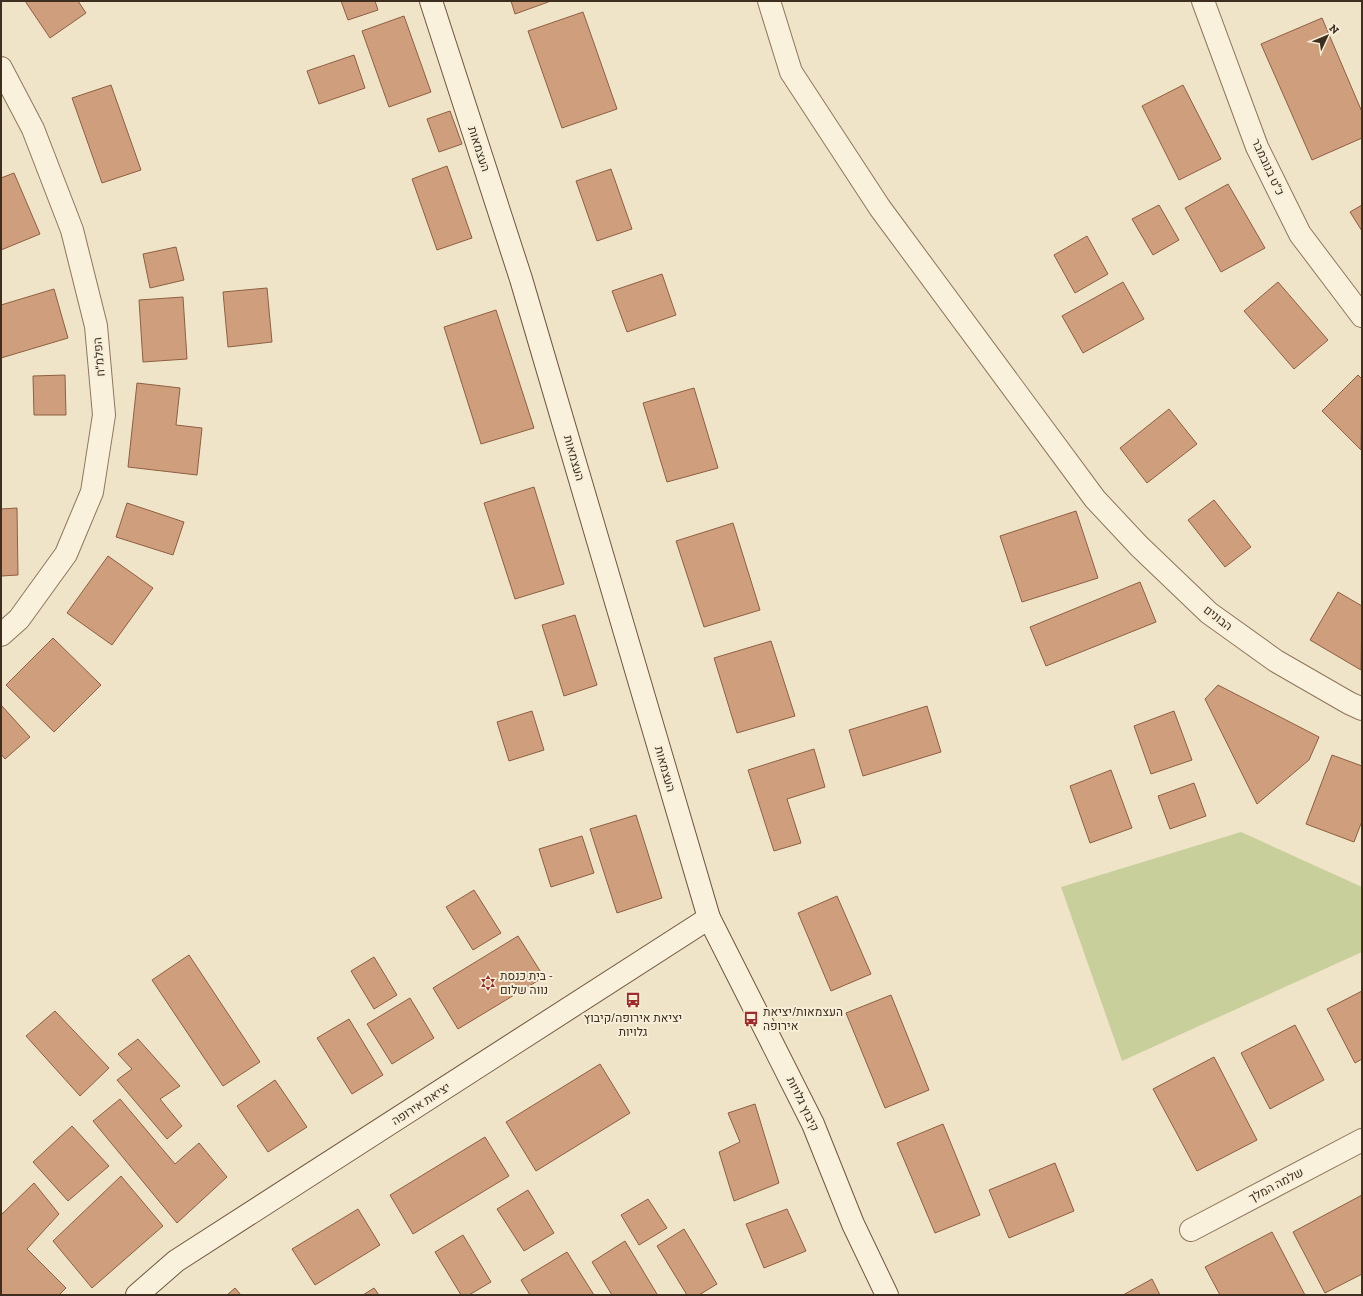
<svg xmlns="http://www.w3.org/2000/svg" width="1363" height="1296" viewBox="0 0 1363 1296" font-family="'Zilla Slab',Heebo,serif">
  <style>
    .green { fill: #c9cf9b }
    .building { fill: #cf9f7d; stroke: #8d5f41 }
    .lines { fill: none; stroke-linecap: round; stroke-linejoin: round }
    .street-casing { stroke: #8d765c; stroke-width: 24 }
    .secondary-casing { stroke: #6f573f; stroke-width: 24 }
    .street { stroke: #faf1dc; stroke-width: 22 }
    .secondary { stroke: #faf1dc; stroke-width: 22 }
    .labels { text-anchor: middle; stroke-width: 4; stroke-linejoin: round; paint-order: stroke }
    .street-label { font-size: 12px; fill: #3d2e20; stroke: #f7eed8 }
    .poi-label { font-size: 12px; fill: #3d2e20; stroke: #f7eed8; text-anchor: start }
  </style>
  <rect width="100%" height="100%" fill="#f0e4c8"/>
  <polygon class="green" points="1241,832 1362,887 1362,952 1122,1061 1061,887"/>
  <g class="building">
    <polygon points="25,1 78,1 86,13 50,38"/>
    <polygon points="341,1 375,1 378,10 348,20"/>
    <polygon points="511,1 551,1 515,14"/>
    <polygon points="583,12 617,109 562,128 528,31"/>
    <polygon points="404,16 431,92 389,107 362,31"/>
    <polygon points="1322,18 1362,112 1362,138 1312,160 1261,44"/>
    <polygon points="354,55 365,88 319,104 307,71"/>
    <polygon points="111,85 141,170 102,183 72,98"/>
    <polygon points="1183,85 1221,159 1179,180 1142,106"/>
    <polygon points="450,111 462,144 439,152 427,119"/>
    <polygon points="447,166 472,238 437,250 412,179"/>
    <polygon points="611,169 632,229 597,241 576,181"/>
    <polygon points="14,173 40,234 1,250 1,178"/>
    <polygon points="1228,184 1265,248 1221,272 1185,208"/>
    <polygon points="1159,205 1179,240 1153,255 1132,219"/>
    <polygon points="1362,205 1362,231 1350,212"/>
    <polygon points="1087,236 1108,274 1075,293 1054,255"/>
    <polygon points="176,247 184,280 150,288 143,254"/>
    <polygon points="662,274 676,315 627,332 612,291"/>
    <polygon points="1123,282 1144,319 1083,353 1062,316"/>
    <polygon points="1278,282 1328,340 1294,369 1244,311"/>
    <polygon points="267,288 272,342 228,347 223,292"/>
    <polygon points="54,289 68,338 1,358 1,305"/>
    <polygon points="183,297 187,359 143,362 139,300"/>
    <polygon points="496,310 534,428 481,444 444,327"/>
    <polygon points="65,375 66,415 34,415 33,376"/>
    <polygon points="1358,375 1362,379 1361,450 1322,411"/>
    <polygon points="137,383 180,388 176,425 202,428 197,475 128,467"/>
    <polygon points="694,388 718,468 667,482 643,403"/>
    <polygon points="1169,409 1197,444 1147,483 1120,448"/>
    <polygon points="534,487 564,584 515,599 484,503"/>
    <polygon points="1214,500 1251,547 1225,567 1188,520"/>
    <polygon points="127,503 184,522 173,555 116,537"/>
    <polygon points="17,508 18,575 1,576 1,509"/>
    <polygon points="1076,511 1098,578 1022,602 1000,536"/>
    <polygon points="733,523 760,610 704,627 676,541"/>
    <polygon points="108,556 153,588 112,645 67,613"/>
    <polygon points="1140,582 1156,622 1046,666 1030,627"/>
    <polygon points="1338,592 1362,606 1361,670 1310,640"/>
    <polygon points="575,615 597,685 564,696 542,625"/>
    <polygon points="53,638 101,685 54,732 6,685"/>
    <polygon points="771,641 795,716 737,733 714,658"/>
    <polygon points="1218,685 1319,737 1309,760 1257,804 1205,699"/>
    <polygon points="1,705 30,737 5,759 1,754"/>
    <polygon points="927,706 941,752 863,776 849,730"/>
    <polygon points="532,711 544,750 509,761 497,722"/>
    <polygon points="1174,711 1192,760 1151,774 1134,726"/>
    <polygon points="814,749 825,787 787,799 801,843 774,851 748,770"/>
    <polygon points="1332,755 1362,766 1362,821 1354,842 1306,824"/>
    <polygon points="1111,770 1132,828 1090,843 1070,786"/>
    <polygon points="1194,783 1206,816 1170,829 1158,796"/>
    <polygon points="636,815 662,898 617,913 590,829"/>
    <polygon points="582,836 594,873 551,887 539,849"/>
    <polygon points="474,890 501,933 473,950 446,907"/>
    <polygon points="837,896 871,974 831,991 798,913"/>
    <polygon points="518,936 544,977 458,1029 433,988"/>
    <polygon points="189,955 260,1062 223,1086 152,980"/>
    <polygon points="374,957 397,995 374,1009 351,971"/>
    <polygon points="1362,991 1362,1059 1355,1063 1327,1009"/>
    <polygon points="891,995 929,1090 885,1108 846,1013"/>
    <polygon points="410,998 434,1038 392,1064 367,1024"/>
    <polygon points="55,1011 109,1068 80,1096 26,1036"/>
    <polygon points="349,1019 383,1075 352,1094 317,1038"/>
    <polygon points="1295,1025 1324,1080 1270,1109 1241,1053"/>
    <polygon points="138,1039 180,1086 160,1099 182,1126 167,1139 117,1080 132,1069 118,1054"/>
    <polygon points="1214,1057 1257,1140 1197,1171 1153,1089"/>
    <polygon points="600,1064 630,1113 536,1171 506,1122"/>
    <polygon points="275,1080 307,1127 268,1152 237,1106"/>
    <polygon points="120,1099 175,1164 199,1143 227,1177 177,1223 93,1121"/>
    <polygon points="755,1104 779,1183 734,1201 719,1152 740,1142 728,1113"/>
    <polygon points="943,1124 980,1215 935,1233 897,1143"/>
    <polygon points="72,1126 109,1166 68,1201 33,1162"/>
    <polygon points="485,1137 509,1176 413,1234 390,1195"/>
    <polygon points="1055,1163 1074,1211 1009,1238 989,1190"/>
    <polygon points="121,1176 163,1226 92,1288 53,1241"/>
    <polygon points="34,1183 59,1214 27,1249 66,1288 59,1295 1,1295 1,1215"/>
    <polygon points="528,1190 554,1233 524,1251 497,1209"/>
    <polygon points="1362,1195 1362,1274 1325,1293 1293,1232"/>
    <polygon points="648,1199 667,1228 639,1245 621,1215"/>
    <polygon points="358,1209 380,1245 315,1285 292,1249"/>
    <polygon points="787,1209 806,1251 764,1268 746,1224"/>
    <polygon points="684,1229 717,1284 699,1295 687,1295 657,1246"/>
    <polygon points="1272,1232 1305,1295 1220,1295 1205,1267"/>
    <polygon points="463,1235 491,1282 469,1295 461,1295 435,1252"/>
    <polygon points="625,1241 657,1294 655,1295 612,1295 592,1262"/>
    <polygon points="567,1252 594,1295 530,1295 521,1280"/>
    <polygon points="1152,1279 1160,1295 1123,1295"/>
    <polygon points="235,1288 241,1295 227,1295"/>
    <polygon points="374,1288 379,1295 363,1295"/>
  </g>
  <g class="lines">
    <defs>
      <g id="street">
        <polyline points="769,1 791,72 880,208 1095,499 1139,546 1209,613 1276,661 1349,703 1362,709"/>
        <polyline points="1203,1 1257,147 1300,234 1362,316"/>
        <polyline points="1,68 33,129 72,230 96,326 104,415 92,492 66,554 19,619 1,635"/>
        <polyline points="1191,1230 1362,1140"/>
      </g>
      <g id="secondary">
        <polyline points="431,1 521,279 709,918 813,1124 853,1224 887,1295"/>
        <polyline points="137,1295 176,1261 709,918"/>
      </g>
    </defs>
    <use href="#street" class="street-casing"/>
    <use href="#secondary" class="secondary-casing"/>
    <use href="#street" class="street"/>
    <use href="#secondary" class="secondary"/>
  </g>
  <defs>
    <symbol id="synagogue-bare" viewBox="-9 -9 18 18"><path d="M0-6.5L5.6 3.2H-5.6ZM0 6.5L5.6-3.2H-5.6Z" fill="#9e2a2b" stroke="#f7eed8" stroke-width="2.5" paint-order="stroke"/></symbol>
    <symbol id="bus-bare" viewBox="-9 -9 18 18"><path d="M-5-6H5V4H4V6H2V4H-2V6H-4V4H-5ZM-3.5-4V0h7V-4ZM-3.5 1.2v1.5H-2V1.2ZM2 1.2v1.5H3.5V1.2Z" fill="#9e2a2b" stroke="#f7eed8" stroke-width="2.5" paint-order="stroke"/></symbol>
  </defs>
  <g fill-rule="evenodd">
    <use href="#synagogue-bare" x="477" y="972" width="22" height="22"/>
    <use href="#bus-bare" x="622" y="989" width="22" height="22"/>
    <use href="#bus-bare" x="740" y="1008" width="22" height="22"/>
  </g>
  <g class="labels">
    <g class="street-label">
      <text transform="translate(479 149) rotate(72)" y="4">העצמאות</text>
      <text transform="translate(1268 167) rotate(65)" y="4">כ״ט בנובמבר</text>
      <text transform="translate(99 357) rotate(-95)" y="4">הפלמ״ח</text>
      <text transform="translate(574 458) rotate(74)" y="4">העצמאות</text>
      <text transform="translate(1218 618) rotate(38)" y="4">הבונים</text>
      <text transform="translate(665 769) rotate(74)" y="4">העצמאות</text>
      <text transform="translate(421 1104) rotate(-33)" y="4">יציאת אירופה</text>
      <text transform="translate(803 1104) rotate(64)" y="4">קיבוץ גלויות</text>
      <text transform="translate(1276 1185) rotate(-28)" y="4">שלמה המלך</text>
    </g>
    <g class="poi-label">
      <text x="500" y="980">בית כנסת -<tspan x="500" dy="14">נווה שלום</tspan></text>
      <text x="763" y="1016">העצמאות/יציאת<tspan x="763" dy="14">אירופה</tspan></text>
      <text x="633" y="1022" text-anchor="middle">יציאת אירופה/קיבוץ<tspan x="633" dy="14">גלויות</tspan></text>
    </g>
  </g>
  <rect width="1363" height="1296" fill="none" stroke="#3d2e20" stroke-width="4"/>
  <g transform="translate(1327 36) rotate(46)" stroke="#f7eed8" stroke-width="3" paint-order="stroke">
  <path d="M0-3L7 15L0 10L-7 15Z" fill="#3d2e20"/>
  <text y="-6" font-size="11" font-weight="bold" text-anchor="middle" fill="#3d2e20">N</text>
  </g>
</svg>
